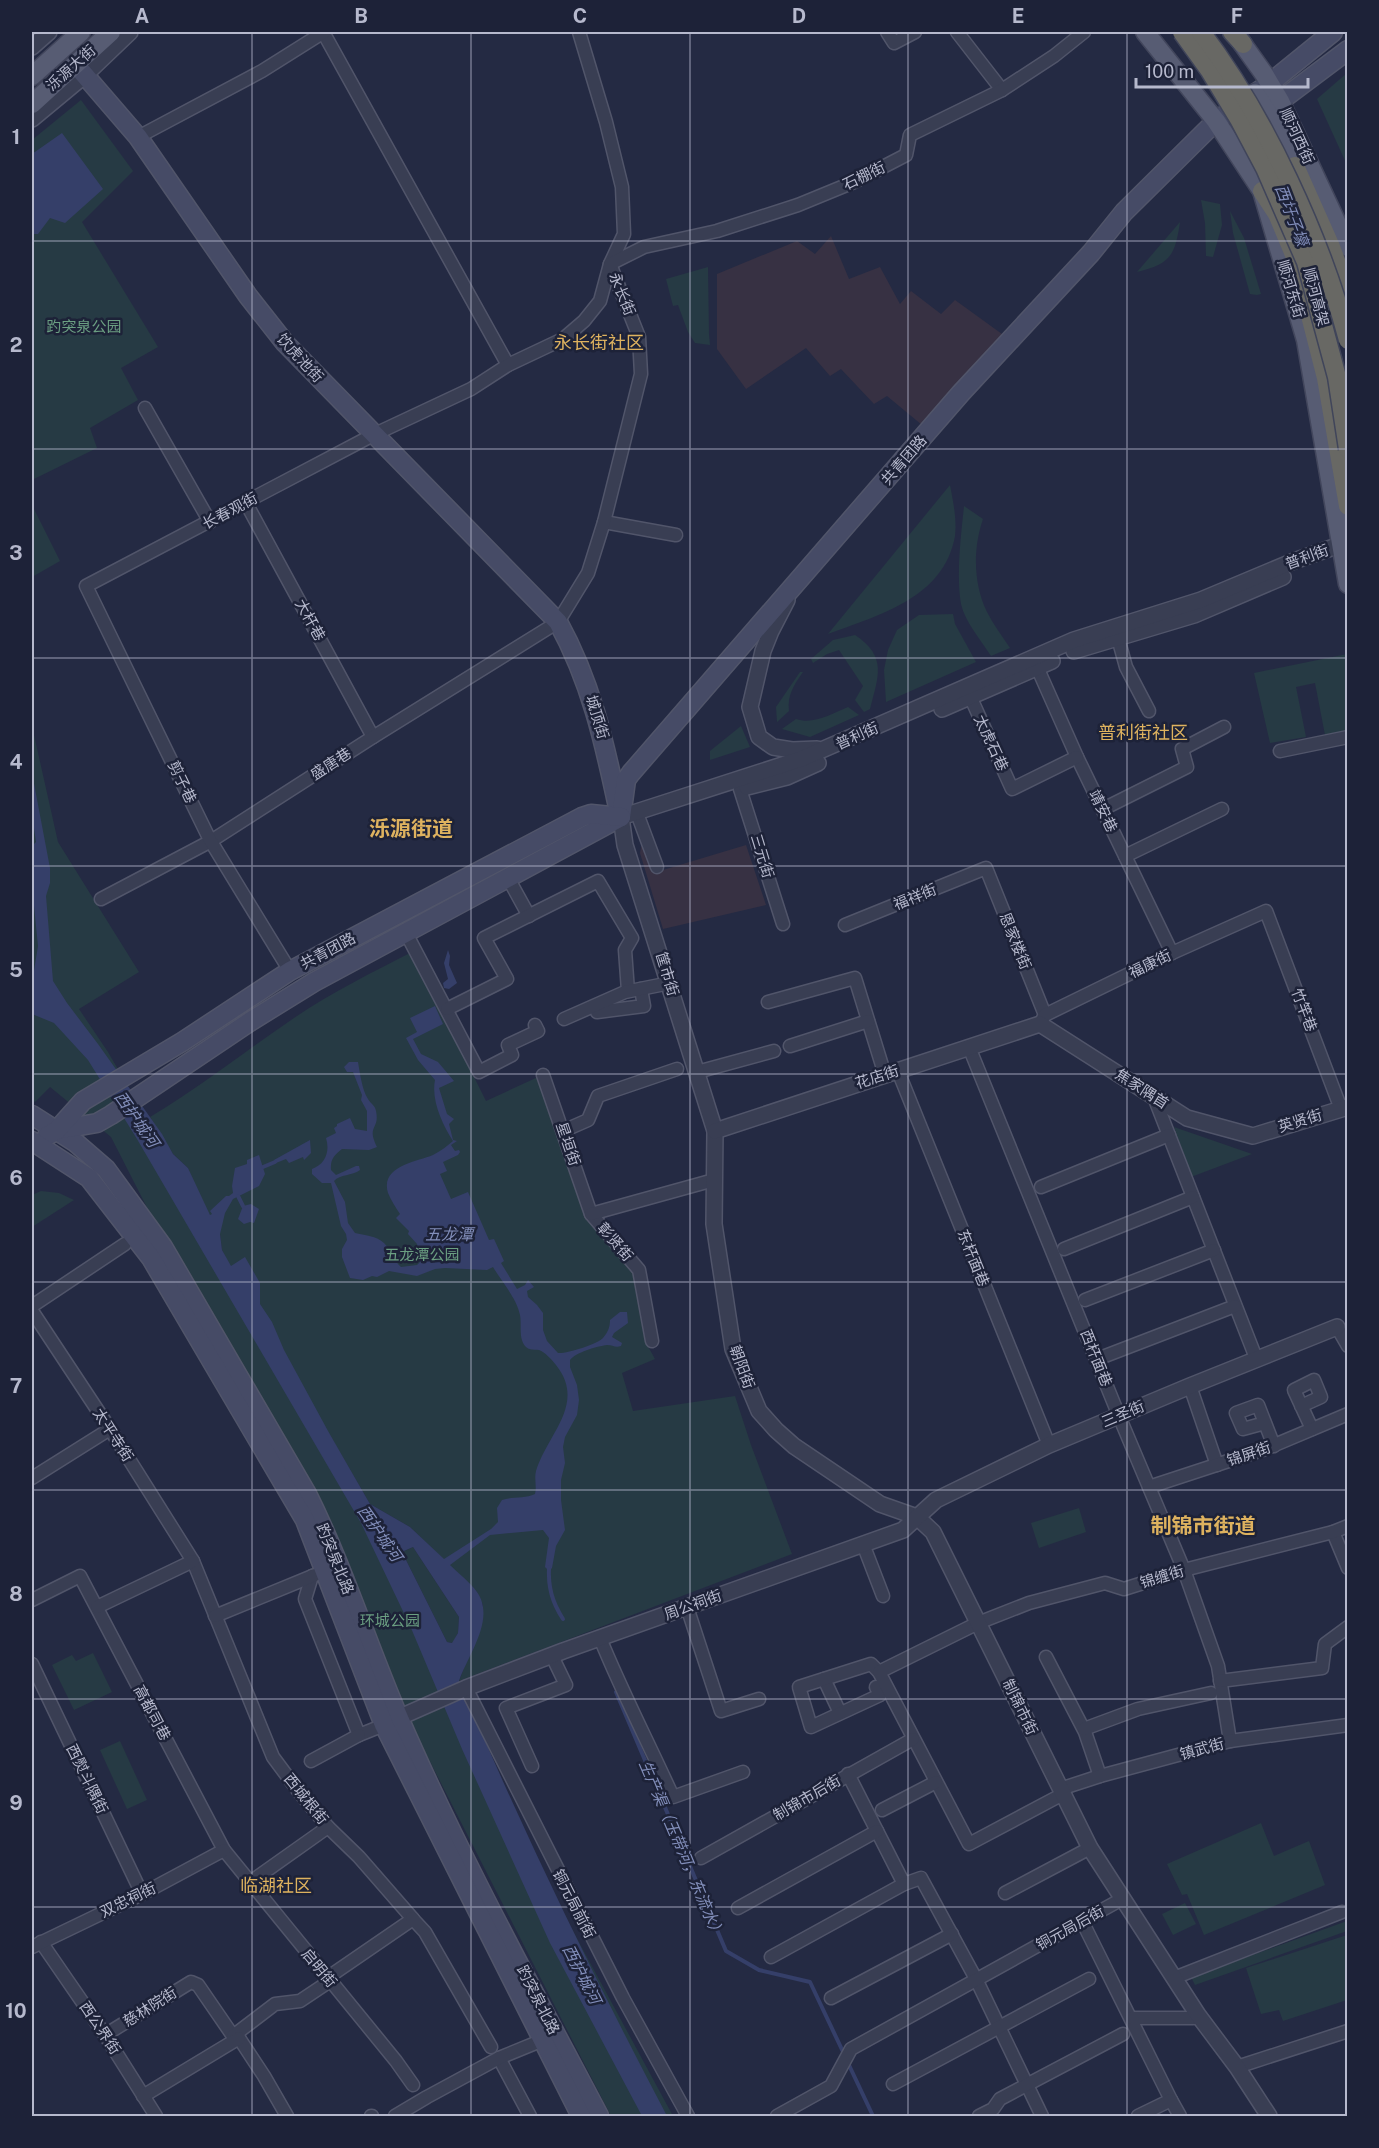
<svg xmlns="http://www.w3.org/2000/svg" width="1379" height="2148" viewBox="0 0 1379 2148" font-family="'Public Sans','Noto Sans SC',sans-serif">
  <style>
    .medical { fill: #373143 }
    .green { fill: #263a44 }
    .water { fill: #353f69; fill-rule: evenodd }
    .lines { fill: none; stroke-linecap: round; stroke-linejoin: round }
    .stream { stroke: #353f69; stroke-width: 4 }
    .minor-casing { stroke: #51556a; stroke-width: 15 }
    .tertiary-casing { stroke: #51556a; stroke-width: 18 }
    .secondary-casing { stroke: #51556a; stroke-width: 21 }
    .primary-casing { stroke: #42465c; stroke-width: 21 }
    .trunk-casing { stroke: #40455a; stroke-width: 21 }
    .minor { stroke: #393e53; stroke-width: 12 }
    .tertiary { stroke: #393e53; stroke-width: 15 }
    .secondary { stroke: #464b66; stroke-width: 18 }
    .primary { stroke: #575c73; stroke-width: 18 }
    .trunk { stroke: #686864; stroke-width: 18 }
    .trunk-bridge-casing { stroke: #40455a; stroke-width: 21; stroke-linecap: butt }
    .trunk-bridge { stroke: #686864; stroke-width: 18 }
    .grid { fill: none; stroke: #b6b9cd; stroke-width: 1.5; stroke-opacity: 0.55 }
    .labels { text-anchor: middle; stroke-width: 5; stroke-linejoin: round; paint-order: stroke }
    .street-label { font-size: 15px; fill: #b6b9cd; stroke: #1d2238 }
    .park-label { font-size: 15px; fill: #6b9f82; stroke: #1d2238 }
    .water-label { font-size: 16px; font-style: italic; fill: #828eba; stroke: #1d2238 }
    .quarter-label { font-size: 18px; fill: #deb25f; stroke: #1d2238 }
    .district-label { font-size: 21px; font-weight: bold; fill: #deb25f; stroke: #1d2238 }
    .neatline { fill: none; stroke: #b6b9cd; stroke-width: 2 }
    .grid-label { font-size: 20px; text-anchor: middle; font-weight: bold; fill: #b6b9cd }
  </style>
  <rect width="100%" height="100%" fill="#242a43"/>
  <g class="medical">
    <polygon points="831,236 849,279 880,267 900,304 911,291 941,314 955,300 1002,334 922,425 887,396 874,404 841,369 830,376 806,348 746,389 717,349 717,274 797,241 815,254"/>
    <polygon points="647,832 663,870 746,845 766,905 663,929 640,853 642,842"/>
  </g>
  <g class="green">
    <polygon points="1347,73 1347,165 1317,99"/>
    <polygon points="81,100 133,171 82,222 158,347 121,368 138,400 90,428 97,448 32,480 32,140"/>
    <polygon points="1201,200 1220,204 1222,225 1213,257 1206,256 1205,223"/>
    <polygon points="1230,211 1244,238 1261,294 1257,295 1250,294 1233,233"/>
    <path d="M1180,222C1175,256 1170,264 1137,272Z"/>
    <polygon points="708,267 709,334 710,345 695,343 688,332 678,305 673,306 666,279"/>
    <path d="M950,485C953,501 957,519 955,536C944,598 879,615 828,634Z"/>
    <polygon points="32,505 60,561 32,577"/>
    <path d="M964,506L983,519C973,548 973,583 987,612C993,624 1002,636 1010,648L991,656C981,640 965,622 961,604C956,575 961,535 964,506Z"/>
    <polygon points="953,614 955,624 976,662 886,702 884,670 888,650 897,630 919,615"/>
    <path d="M855,635C888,657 878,677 870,709L864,712L855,700L863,686L839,650L827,654L813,663L811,659L833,640Z"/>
    <polygon points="1347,654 1347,730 1325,735 1315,683 1296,687 1306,737 1270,743 1254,673"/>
    <path d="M800,672H803C794,685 787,695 789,711L777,722L776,707Z"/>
    <path d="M848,707L859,715L810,737L782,729L796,719C814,725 831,714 848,707Z"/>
    <path d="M32,726L58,842L139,972L79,1009L108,1052L190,1194L221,1259L284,1350L226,1259L222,1250L220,1234L197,1192L188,1168L173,1154L150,1117C201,1087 245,1051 294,1018C332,992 373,972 414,951L441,1001L465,1059L486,1101L538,1077L571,1168L581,1206L598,1231L611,1241L638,1281L641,1319L645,1341L655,1359L622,1373L633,1411L735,1396L751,1445L792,1554L459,1681L483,1619V1605L477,1592L410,1527L370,1504L328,1432L528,1848L673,2116H611L111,1137L50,1087L35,1102L32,1100Z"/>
    <polygon points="741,726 750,747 710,760 710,751"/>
    <polygon points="1174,1127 1252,1154 1191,1177"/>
    <polygon points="41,1191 59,1193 74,1200 32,1227 32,1195"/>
    <polygon points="1079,1508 1086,1532 1039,1548 1031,1523"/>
    <polygon points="413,1547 459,1617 458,1633 453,1643 447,1642 404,1556 404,1551"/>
    <polygon points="93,1653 112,1692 74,1710 52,1665 72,1655 76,1661"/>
    <polygon points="120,1741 147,1800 127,1809 100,1750"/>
    <polygon points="1261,1823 1274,1856 1309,1841 1325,1885 1204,1935 1187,1894 1182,1895 1167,1864"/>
    <polygon points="1185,1903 1196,1924 1173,1935 1162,1914"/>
    <polygon points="1347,1921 1347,1931 1195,1985 1191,1977"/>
    <polygon points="1347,1935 1347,2000 1283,2021 1279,2010 1261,2014 1246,1968"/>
  </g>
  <g class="water">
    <polygon points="62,133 103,189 65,223 50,218 38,234 32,234 32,154"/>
    <path d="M32,773L50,868V883L46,896L53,981L67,1003L98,1044L162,1134L173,1154L188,1168L210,1215L212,1214L210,1211L226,1196H229L233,1193L232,1186L235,1168L247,1164V1160L259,1155L265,1174L259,1186L233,1199L225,1213L220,1234L222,1250L231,1266L245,1257L260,1283V1304L272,1322L284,1350L328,1431L370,1504L410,1527L444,1559L491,1529L498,1522L497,1508L502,1500C513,1496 525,1499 535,1494C537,1486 534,1479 536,1471C547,1434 587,1404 556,1365C552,1360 545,1352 539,1350C535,1349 530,1351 526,1347C518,1339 522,1325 520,1315C517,1299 502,1282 493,1267L487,1270L445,1268L435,1269L417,1276L389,1271L377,1277L372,1276L363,1280L350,1278L342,1257V1249L347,1240L346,1234L341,1226L331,1183H322L312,1174V1169C326,1164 330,1151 326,1138L336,1133L334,1128L337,1126V1124L350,1118L355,1129L367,1131V1111L361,1100L362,1095L353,1072H347L344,1067L349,1062H358C360,1073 362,1090 368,1099C371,1104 375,1105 376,1111C380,1130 366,1125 377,1147L369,1150L342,1149C334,1155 330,1160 331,1170L336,1175L356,1166H359L360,1170C352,1176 340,1174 334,1181L345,1202L348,1223L355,1233C364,1235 377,1236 384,1243C391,1250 393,1260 401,1267L417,1265L420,1262L417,1244L408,1234L409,1231L396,1218L400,1214C396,1208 391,1200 388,1193C380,1166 416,1162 433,1155C441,1151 447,1146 453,1141C442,1124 431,1100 435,1080L418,1060L406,1038L417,1032L410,1018L435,1006L443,1024L413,1039L421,1054L438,1062L454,1081L439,1088L447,1114L454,1119L449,1124L453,1140L457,1141L451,1145L455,1151L459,1150L460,1152L458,1155L443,1162L447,1171L440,1174L451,1199L468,1192L489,1240L494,1239L504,1261L501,1263L517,1289L525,1285L528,1280L534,1287L527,1291L528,1297L537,1305L543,1313V1330L547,1341L558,1353C566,1354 598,1344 603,1338C608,1332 610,1327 610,1320L620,1312H627L628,1323L614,1333L612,1337L622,1343L621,1346C615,1348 613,1345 607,1345C597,1346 575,1353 570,1360V1367L577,1385L579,1400L577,1415L565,1437L563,1447L565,1463L561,1480V1500L565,1530L556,1546L552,1568L549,1571L545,1567L549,1538L543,1530L490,1535L450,1565C458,1573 470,1582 477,1592C496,1619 468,1655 459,1681C522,1829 592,1974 667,2116H642L550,1943L462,1749L411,1628L361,1523L137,1139L88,1060L54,1023L32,1014V983L38,946L32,886V846L36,842L32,815ZM413,1547L459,1617L458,1633L452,1643L447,1642L404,1556V1551Z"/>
    <polygon points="448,950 450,956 449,965 457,983 449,989 444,988 443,983 448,979 444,963"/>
    <polygon points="310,1140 311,1153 304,1160 303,1157 289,1163 286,1159 276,1163 274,1160"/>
    <polygon points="251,1204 259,1209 254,1223 250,1222 244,1224 238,1219 243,1206"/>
  </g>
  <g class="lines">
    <g class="stream">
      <polyline points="263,1167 275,1162"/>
      <polyline points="238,1196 243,1206"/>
      <path d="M549,1567C548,1587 552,1602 563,1619"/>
      <polyline points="616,1692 726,1951 759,1970 810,1982 845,2056"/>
      <polyline points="848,2063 873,2116"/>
    </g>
    <defs>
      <g id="minor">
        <polyline points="323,32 508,365"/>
        <polyline points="887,32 894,43 915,32"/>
        <polyline points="957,32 1002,90"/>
        <polyline points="138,137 262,71 324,32"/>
        <polyline points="145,408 210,522"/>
        <polyline points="246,503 373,737"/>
        <polyline points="604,522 676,535"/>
        <polyline points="1118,638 1126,667 1149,711"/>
        <polyline points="1037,667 1077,757 1172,953"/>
        <polyline points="970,696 1012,789 1077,757"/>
        <polyline points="1280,751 1348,737"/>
        <polyline points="740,789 783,924"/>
        <polyline points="1103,809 1187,767 1182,749 1224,727"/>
        <polyline points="638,816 657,867"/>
        <polyline points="1125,856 1222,809"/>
        <polyline points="508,878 529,916"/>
        <polyline points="101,899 211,841 373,737 558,622 588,573 604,522 641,374 639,337 610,264 624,234 622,187 606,122 579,32"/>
        <polyline points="845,925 986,868 1045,1015"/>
        <polyline points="406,933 479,1072 512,1055 508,1045 538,1031 535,1025"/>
        <polyline points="290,971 210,840 86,586 373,435 471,389 508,365 563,339 584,321 600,301 610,264 644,247 717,231 798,205 854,182 906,155 910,135 1002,90 1054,56 1084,32"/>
        <polyline points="768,1002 855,978 885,1075"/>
        <polyline points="447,1009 507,979 484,938 598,881 632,938 625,950 628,991"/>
        <polyline points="597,1012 644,1006 641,989"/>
        <polyline points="564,1019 625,992 670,983"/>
        <polyline points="1040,1024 1045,1015 1172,953 1266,911 1341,1109"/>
        <polyline points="790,1046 868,1021"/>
        <polyline points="969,1047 1119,1416 1184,1570 1218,1666 1230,1741"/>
        <polyline points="898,1071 1049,1445"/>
        <polyline points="697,1072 774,1051"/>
        <polyline points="543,1075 591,1214 639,1270 652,1341"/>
        <polyline points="1154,1097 1256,1358"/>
        <polyline points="563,1131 588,1120 598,1096 677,1069"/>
        <polyline points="1041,1187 1169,1135"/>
        <polyline points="591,1214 714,1180"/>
        <polyline points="1064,1249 1193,1197"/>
        <polyline points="1085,1300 1214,1250"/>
        <polyline points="32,1306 125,1244"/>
        <polyline points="32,1311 110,1429 193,1561 273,1757 299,1792 328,1827 359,1857 413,1919 327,1978"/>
        <polyline points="1337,1327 1348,1346"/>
        <polyline points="1105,1356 1235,1306"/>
        <polyline points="1190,1386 1217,1465"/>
        <polyline points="1301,1406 1321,1397 1314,1380 1294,1390 1312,1429"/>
        <polyline points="1265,1423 1243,1429 1236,1413 1258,1405 1274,1446"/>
        <polyline points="32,1478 110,1429"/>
        <polyline points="1149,1487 1265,1449 1348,1414"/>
        <polyline points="1333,1532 1348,1568"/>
        <polyline points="863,1544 883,1596"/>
        <polyline points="312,1576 305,1599 359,1735 384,1725"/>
        <polyline points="32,1600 80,1576 224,1850 396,2061 413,2085"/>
        <polyline points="97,1607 193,1561"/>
        <polyline points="687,1607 721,1711 759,1699"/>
        <polyline points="215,1616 315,1575"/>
        <path d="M600,1638C622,1692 649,1744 673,1797L743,1772"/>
        <polyline points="1046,1657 1085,1732 1100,1776"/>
        <polyline points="32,1664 142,1894"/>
        <polyline points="824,1679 840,1713"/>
        <polyline points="1220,1681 1322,1668 1325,1644 1348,1627"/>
        <polyline points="876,1687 880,1695 811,1727 799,1687 871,1664 879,1672"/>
        <polyline points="466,1688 623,1998 688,2116"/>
        <polyline points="1084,1729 1138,1709 1211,1693"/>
        <polyline points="311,1761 359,1735"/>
        <polyline points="532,1766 506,1708 566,1685 552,1656"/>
        <polyline points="848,1774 904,1884 921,1878 976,1979 1042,2116"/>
        <polyline points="1060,1789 1100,1776 1230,1741 1348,1725"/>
        <polyline points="1063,1794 969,1844 879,1672 978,1623 1029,1603 1105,1583 1124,1589 1184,1570 1333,1532 1348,1526"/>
        <polyline points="882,1810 936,1782"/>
        <polyline points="701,1858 913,1739"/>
        <polyline points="249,1883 328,1827"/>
        <polyline points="1005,1893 1090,1848"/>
        <polyline points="738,1908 877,1831"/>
        <polyline points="412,1918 425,1932 491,2047"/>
        <polyline points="1082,1921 1171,2100"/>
        <polyline points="41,1942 105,2035 156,2116"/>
        <polyline points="32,1947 142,1894 224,1850"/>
        <polyline points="771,1957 904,1884"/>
        <polyline points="1174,1978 1342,1912"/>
        <polyline points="831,1998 952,1934"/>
        <polyline points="1131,2018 1193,2018 1198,2015"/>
        <polyline points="105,2035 191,1982 198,1985 233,2036 239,2038 264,2076 287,2116"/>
        <polyline points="233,2036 275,2004 300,2001 330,1981"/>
        <polyline points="499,2058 530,2116"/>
        <polyline points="1237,2067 1348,2031"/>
        <polyline points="893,2084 1089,1979"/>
        <polyline points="143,2096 239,2038"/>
        <polyline points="371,2116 372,2116"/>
        <polyline points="395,2116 427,2097 499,2058 543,2040"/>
        <polyline points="777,2116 831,2086 851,2049 1122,1899"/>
        <polyline points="979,2116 993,2109 1000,2099 1123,2034"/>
        <polyline points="1138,2116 1171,2100 1180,2116"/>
      </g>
      <g id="tertiary">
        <polyline points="32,47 49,32"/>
        <polyline points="32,119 85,75 130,32"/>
        <polyline points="787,600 771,631 763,651 750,707 759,737 773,747 792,750 817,749"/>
        <polyline points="1074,651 1194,615 1283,577"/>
        <polyline points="942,709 1052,661"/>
        <polyline points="747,787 787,777 818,763"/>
        <polyline points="621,817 625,845 715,1131 714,1224 733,1349 759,1411 776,1430 794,1446 880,1504 917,1517 933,1532 1090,1848 1198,2015 1237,2067 1269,2116"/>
        <polyline points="621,817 801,759 1074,640 1201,600 1294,561 1348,542"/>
        <polyline points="715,1131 1040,1024 1187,1118 1253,1136 1348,1107"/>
        <polyline points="389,1722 466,1688 563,1651 903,1530 936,1500 1049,1445 1190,1386 1337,1327"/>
      </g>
      <g id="secondary">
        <path d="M76,65L138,137L248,296L285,343L558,622C591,682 604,741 618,807"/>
        <polyline points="1228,138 1280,101 1348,50"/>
        <polyline points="621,817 626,780 631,773 961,393 1091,253 1124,212 1216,121 1270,83 1333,32"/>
        <path d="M32,1115L76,1143L106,1169L163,1247L307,1494C343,1566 367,1644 399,1718C458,1854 530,1985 599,2116"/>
        <polyline points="57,1130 97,1123 111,1115 251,1021 314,982 621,817"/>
        <polyline points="47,1136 57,1130 83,1101 182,1042 290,971 582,817 591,814 621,817"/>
        <polyline points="32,1141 89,1178 151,1258 305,1520 384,1725 581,2116"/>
      </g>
      <g id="primary">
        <polyline points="1145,32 1216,121 1262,191 1306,340 1348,584"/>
        <polyline points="1234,32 1264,74 1280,101 1348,247"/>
        <polyline points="32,76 81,32"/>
        <polyline points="1255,93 1271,118 1302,178"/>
        <polyline points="32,104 111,32"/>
      </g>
      <g id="trunk">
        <polyline points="1232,32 1243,44"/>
        <polyline points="1295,166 1331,247 1348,293"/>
        <polyline points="1262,191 1277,214 1295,257 1326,378 1348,506"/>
      </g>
    </defs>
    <use href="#minor" class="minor-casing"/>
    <use href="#tertiary" class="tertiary-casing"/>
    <use href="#secondary" class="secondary-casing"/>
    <use href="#primary" class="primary-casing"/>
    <use href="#trunk" class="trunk-casing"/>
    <use href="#minor" class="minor"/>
    <use href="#tertiary" class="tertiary"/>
    <use href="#secondary" class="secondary"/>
    <use href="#primary" class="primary"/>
    <use href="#trunk" class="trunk"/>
    <defs>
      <g id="trunk-bridge">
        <polyline points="1182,32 1210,71 1239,119 1265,168 1306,262 1337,377 1348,449"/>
        <path d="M1201,32C1265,116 1321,238 1348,340"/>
      </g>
    </defs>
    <use href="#trunk-bridge" class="trunk-bridge-casing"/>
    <use href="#trunk-bridge" class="trunk-bridge"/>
  </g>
  <path class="grid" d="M252,32V2116M471,32V2116M690,32V2116M908,32V2116M1127,32V2116M32,241H1348M32,449H1348M32,658H1348M32,866H1348M32,1074H1348M32,1282H1348M32,1490H1348M32,1699H1348M32,1907H1348"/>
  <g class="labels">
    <g class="street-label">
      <text transform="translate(71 68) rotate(-42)" y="5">泺源大街</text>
      <text transform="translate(1297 136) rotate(65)" y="5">顺河西街</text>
      <text transform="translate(864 176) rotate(-26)" y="5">石棚街</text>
      <text transform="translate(1291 289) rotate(73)" y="5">顺河东街</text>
      <text transform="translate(622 294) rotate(68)" y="5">永长街</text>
      <text transform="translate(1316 297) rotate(75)" y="5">顺河高架</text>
      <text transform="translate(300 358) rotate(47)" y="5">饮虎池街</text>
      <text transform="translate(904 460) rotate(-49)" y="5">共青团路</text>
      <text transform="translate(230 511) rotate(-28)" y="5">长春观街</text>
      <text transform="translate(1307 557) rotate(-20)" y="5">普利街</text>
      <text transform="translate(310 620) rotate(61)" y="5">大杆巷</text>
      <text transform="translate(597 717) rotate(73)" y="5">城顶街</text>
      <text transform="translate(857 736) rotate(-24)" y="5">普利街</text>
      <text transform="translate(991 743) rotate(65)" y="5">太虎石巷</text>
      <text transform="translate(331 764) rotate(-33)" y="5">盛唐巷</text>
      <text transform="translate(182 782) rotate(64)" y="5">剪子巷</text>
      <text transform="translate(1103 811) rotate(64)" y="5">靖安巷</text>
      <text transform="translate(762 856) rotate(73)" y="5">三元街</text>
      <text transform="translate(915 897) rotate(-22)" y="5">福祥街</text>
      <text transform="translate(1015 941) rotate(68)" y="5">恩家楼街</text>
      <text transform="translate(328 951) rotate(-28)" y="5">共青团路</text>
      <text transform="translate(1150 964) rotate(-26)" y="5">福康街</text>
      <text transform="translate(667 974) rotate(73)" y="5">筐市街</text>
      <text transform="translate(1304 1010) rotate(69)" y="5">竹竿巷</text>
      <text transform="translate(877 1077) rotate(-18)" y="5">花店街</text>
      <text transform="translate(1142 1089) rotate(33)" y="5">焦家隅首</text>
      <text transform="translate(1300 1121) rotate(-17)" y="5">英贤街</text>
      <text transform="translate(568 1144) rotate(71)" y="5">星垣街</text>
      <text transform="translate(615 1242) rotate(49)" y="5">彰贤街</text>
      <text transform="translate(973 1258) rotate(68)" y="5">东杆面巷</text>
      <text transform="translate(1096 1358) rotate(68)" y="5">西杆面巷</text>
      <text transform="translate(742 1367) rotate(70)" y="5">朝阳街</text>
      <text transform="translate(1123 1414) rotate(-23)" y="5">三圣街</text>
      <text transform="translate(113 1435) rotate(57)" y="5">太平寺街</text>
      <text transform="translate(1249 1454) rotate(-19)" y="5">锦屏街</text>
      <text transform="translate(335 1559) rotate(68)" y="5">趵突泉北路</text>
      <text transform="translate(1162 1577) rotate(-17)" y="5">锦缠街</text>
      <text transform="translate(693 1605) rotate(-20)" y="5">周公祠街</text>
      <text transform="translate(1020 1707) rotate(64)" y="5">制锦市街</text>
      <text transform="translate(152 1713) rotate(62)" y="5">高都司巷</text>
      <text transform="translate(1202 1749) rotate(-15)" y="5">镇武街</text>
      <text transform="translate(87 1779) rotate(64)" y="5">西熨斗隅街</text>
      <text transform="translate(807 1798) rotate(-30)" y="5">制锦市后街</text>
      <text transform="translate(306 1799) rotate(51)" y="5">西城根街</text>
      <text transform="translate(128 1900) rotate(-26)" y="5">双忠祠街</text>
      <text transform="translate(574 1904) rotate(63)" y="5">铜元局前街</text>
      <text transform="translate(1070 1928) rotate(-29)" y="5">铜元局后街</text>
      <text transform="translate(319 1968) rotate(50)" y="5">启明街</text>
      <text transform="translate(538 2000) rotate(63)" y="5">趵突泉北路</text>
      <text transform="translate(150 2007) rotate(-32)" y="5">慈林院街</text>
      <text transform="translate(100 2028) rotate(56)" y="5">西公界街</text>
    </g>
    <g class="park-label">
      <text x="84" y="332">趵突泉公园</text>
      <text x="422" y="1260">五龙潭公园</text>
      <text x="390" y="1626">环城公园</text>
    </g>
    <g class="water-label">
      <text transform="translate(1292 215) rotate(69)" y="6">西圩子壕</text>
      <text transform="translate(137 1119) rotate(55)" y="6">西护城河</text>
      <text x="449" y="1240">五龙潭</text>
      <text transform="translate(380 1533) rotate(55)" y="6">西护城河</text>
      <text transform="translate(682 1849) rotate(67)" y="6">生产渠（玉带河，东流水）</text>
      <text transform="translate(582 1974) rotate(63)" y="6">西护城河</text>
    </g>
    <g class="quarter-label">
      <text x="599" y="349">永长街社区</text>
      <text x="1143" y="739">普利街社区</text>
      <text x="276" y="1892">临湖社区</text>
    </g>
    <g class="district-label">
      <text x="411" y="836">泺源街道</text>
      <text x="1203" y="1533">制锦市街道</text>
    </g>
  </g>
  <rect width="1379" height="2148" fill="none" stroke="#1d2238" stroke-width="66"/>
  <path d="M1136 78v9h172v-9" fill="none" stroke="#b6b9cd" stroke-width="3"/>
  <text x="1145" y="78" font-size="18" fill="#b6b9cd" stroke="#1d2238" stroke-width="4.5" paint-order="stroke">100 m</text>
  <rect x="33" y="33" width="1313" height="2082" class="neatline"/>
  <g class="grid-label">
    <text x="142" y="23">A</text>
    <text x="361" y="23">B</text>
    <text x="580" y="23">C</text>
    <text x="799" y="23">D</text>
    <text x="1018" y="23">E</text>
    <text x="1237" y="23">F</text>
    <text x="16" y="144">1</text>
    <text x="16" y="352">2</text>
    <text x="16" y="560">3</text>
    <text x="16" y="769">4</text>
    <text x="16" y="977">5</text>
    <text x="16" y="1185">6</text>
    <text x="16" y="1393">7</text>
    <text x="16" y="1601">8</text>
    <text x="16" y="1810">9</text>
    <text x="16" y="2018">10</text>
  </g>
</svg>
